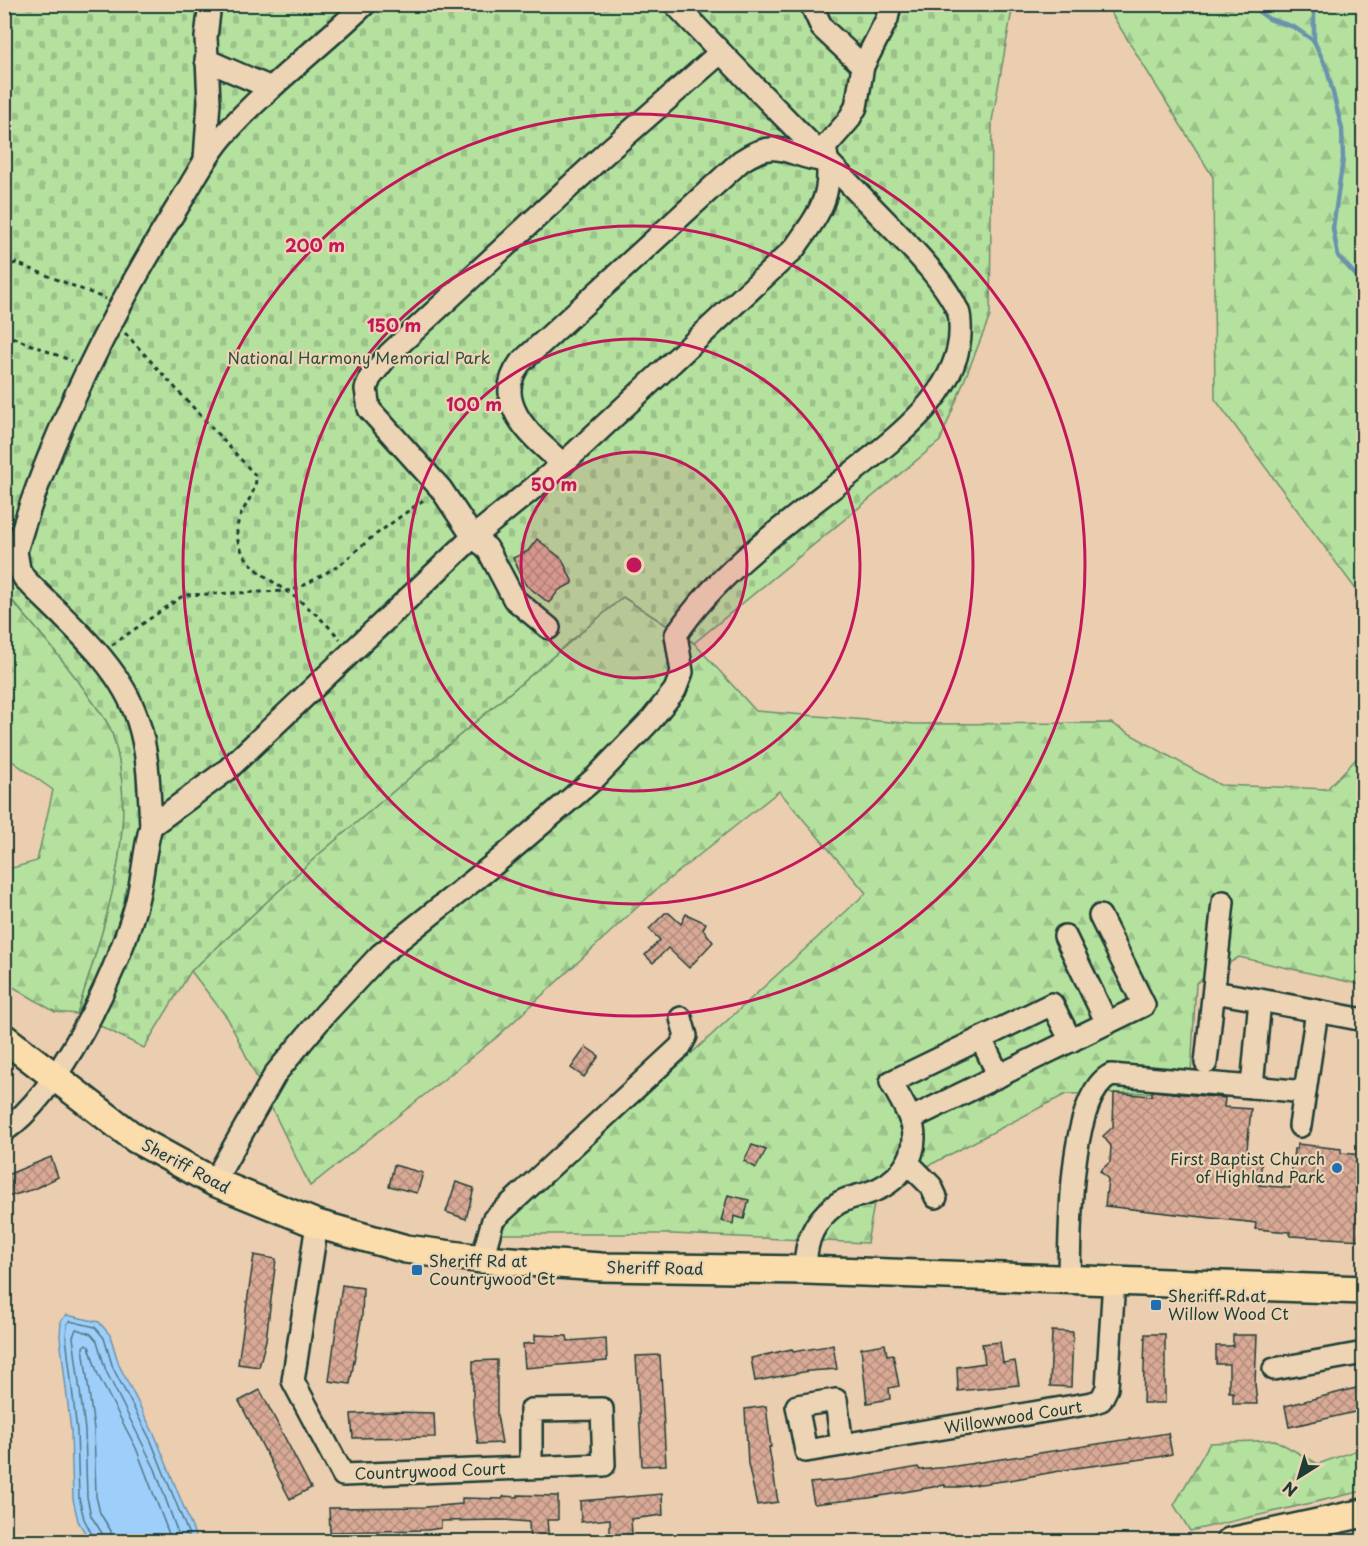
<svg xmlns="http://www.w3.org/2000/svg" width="1368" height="1546" viewBox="0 0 1368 1546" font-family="'Playpen Sans',sans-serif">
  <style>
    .forest { fill: url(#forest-firs); stroke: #6a8f6a; stroke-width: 1.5 }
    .cemetery { fill: url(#cemetery-stones); stroke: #6a8f6a; stroke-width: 1.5 }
    .water { fill: #9ecefa; stroke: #6b94ab; stroke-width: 1.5 }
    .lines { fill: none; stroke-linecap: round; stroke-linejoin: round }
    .shore { stroke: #527783; stroke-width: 1.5 }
    .stream { stroke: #6b94ab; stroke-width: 4.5 }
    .building { fill: url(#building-cross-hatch); stroke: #1f3d34; stroke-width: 1.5 }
    .minor-casing { stroke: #1f3d34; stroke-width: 26 }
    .major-casing { stroke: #1f3d34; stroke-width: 32 }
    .path { stroke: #1f3d34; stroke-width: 3; stroke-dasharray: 4.5 4.5; stroke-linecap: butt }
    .minor { stroke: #ecd4b4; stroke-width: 21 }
    .major { stroke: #fbddab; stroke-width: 27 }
    .ring { fill: none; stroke: #c2185b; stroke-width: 3 }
    .poi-dot { fill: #1f6fb2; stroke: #ecd4b4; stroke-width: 2 }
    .labels { text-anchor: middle; stroke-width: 4.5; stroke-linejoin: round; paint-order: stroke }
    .park-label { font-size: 16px; fill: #2e4d3f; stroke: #ecd4b4 }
    .poi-label { font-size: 16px; fill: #1f3d34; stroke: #ecd4b4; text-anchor: start }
    .street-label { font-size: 16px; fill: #1f3d34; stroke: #ecd4b4 }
    .centre { fill: #c2185b; stroke: #ecd4b4; stroke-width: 3 }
    .ring-label { font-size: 18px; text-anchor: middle; font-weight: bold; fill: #c2185b; stroke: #ecd4b4; stroke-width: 4.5; stroke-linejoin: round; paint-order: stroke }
  </style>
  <defs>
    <pattern id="forest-firs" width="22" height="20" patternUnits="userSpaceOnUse" patternTransform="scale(1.5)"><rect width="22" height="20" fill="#b5e19f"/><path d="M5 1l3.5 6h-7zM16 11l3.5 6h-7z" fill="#9bc28a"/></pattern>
    <pattern id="cemetery-stones" width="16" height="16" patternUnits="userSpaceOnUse" patternTransform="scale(1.5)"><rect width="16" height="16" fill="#b5e19f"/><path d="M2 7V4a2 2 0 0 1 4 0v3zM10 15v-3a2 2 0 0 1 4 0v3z" fill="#9bc28a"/></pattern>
    <pattern id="building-cross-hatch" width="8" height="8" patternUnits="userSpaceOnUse" patternTransform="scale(1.5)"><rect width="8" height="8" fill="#d9a996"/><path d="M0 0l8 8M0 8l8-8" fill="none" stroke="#af8b7b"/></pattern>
  </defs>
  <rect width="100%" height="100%" fill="#ebcdb0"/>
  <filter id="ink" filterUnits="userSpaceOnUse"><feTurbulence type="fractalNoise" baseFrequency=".0167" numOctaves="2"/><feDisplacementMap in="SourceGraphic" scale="12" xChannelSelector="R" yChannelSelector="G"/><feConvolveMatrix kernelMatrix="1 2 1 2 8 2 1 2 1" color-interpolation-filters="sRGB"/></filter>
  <g filter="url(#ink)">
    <g class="forest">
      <polygon points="1106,5 1363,5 1363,599 1215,399 1213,177"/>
      <path d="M4,592C36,628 66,662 93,702C99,711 109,722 112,733C142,825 104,926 77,1014L55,1012L5,982V870L37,861L53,790L5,756Z"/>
      <polygon points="623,597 694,643 756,711 915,724 1111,723 1220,785 1327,789 1363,752 1363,985 1239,957 1196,983 1190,1092 1066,1094 876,1193 867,1243 673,1234 495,1234 866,893 779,791 658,888 497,1037 310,1186 228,1019 191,971 318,855"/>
      <polygon points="1275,1440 1318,1464 1363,1448 1363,1491 1190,1531 1174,1505 1210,1443"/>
    </g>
    <path class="cemetery" d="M4,5H1013L992,121L990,316L940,441L694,643L623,597L318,855L191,971L144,1048L77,1014C104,926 142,825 112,733C109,722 99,711 93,702C66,662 36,628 5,592Z"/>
    <polygon class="water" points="66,1315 99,1322 110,1335 119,1365 156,1438 195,1535 194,1541 95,1542 88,1538 78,1521 73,1499 71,1431 60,1337 61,1321"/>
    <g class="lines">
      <g class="shore">
        <polyline points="96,1542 84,1519 79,1498 77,1431 66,1337 67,1324 70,1321 95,1327 104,1338 113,1368 151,1441 189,1535 189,1542"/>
        <polyline points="103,1542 102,1533 91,1516 87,1497 85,1430 73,1337 76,1329 91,1334 97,1341 106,1371 155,1469 181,1542"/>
        <polyline points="112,1542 111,1531 100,1513 96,1496 94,1429 83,1347 86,1344 89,1346 98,1375 136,1448 172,1542"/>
      </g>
      <g class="stream">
        <polyline points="1248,4 1269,19 1294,27 1314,41"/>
        <polyline points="1314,4 1314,41 1327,69 1342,129 1343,159 1333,228 1338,256 1364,284"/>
      </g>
    </g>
    <g class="building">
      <polygon points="537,539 562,559 573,583 559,590 549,603 526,585 513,558 528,551"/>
      <polygon points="665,913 669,913 681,924 686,914 706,923 703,929 713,942 689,968 668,948 653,963 645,955 660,940 649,929"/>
      <polygon points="586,1047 599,1056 584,1077 571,1068"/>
      <polygon points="1152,1091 1225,1098 1224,1107 1251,1109 1246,1159 1262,1160 1259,1185 1290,1188 1294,1149 1297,1149 1298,1144 1341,1149 1341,1153 1364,1155 1364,1240 1290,1236 1290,1232 1255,1229 1256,1223 1105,1206 1108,1179 1100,1171 1110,1162 1111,1146 1103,1136 1113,1127 1114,1093 1152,1096"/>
      <polygon points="752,1145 766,1150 756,1168 744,1161"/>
      <polygon points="51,1157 58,1177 34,1189 4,1198 4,1176"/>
      <polygon points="394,1165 423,1173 417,1193 389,1186"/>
      <polygon points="456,1182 474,1188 466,1219 446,1212"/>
      <polygon points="728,1195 749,1200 744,1219 734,1216 733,1224 721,1221"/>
      <polygon points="254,1255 276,1259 266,1340 259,1367 238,1364"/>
      <polygon points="342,1285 363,1288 362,1316 350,1384 329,1381"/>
      <polygon points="1052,1331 1073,1332 1071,1387 1050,1386"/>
      <polygon points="1145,1334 1165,1334 1165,1403 1143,1403"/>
      <polygon points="535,1335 567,1336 568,1341 606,1338 607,1361 525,1368 523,1344 535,1343"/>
      <polygon points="1233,1335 1257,1335 1255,1383 1257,1404 1233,1404 1233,1392 1229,1392 1229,1364 1216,1364 1216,1346 1233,1346"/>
      <polygon points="1000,1342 1003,1363 1015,1361 1019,1385 958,1391 957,1367 985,1363 982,1344"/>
      <polygon points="885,1344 887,1355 893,1354 899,1386 889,1388 890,1399 867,1403 861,1348"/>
      <polygon points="833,1345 837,1369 809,1371 755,1381 751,1358 792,1349 793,1352"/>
      <polygon points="660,1355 666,1465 642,1466 636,1356"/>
      <polygon points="497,1360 497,1415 502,1443 478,1444 473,1405 473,1361"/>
      <polygon points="1364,1386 1364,1410 1289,1427 1285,1406"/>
      <polygon points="260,1390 311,1488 290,1499 239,1401"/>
      <polygon points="766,1406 771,1447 769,1447 778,1502 757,1505 748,1464 745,1409"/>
      <polygon points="395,1412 434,1413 435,1437 353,1438 351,1414"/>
      <polygon points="1168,1433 1172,1454 1158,1457 1076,1468 1010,1480 959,1487 945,1487 945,1485 869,1498 814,1504 810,1483 852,1479 918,1467 920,1470 956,1466"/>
      <polygon points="662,1494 663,1515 631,1519 632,1534 610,1536 610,1519 581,1522 580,1501"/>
      <polygon points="518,1495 558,1496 558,1520 547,1520 549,1542 530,1542 529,1522 504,1520 441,1521 441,1528 428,1530 330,1532 329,1508 426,1507 462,1504 462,1498 502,1499 504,1496 518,1497"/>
    </g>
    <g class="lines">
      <defs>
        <g id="minor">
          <polyline points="811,4 822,28 863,66"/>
          <polyline points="206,60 271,88"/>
          <polyline points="205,159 209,102 206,37 210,4"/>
          <path d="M563,464C534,438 490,404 520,363L741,161C780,135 788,158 828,161"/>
          <polyline points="549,628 514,599 487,548 473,537 441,489 369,409 366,389 370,378 389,354 607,152 720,53"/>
          <path d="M151,826C149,791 149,755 138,721C120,663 65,621 24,578L19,569L16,551C49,437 115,307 178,206C193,182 206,155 225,134C267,87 319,48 365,4"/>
          <polyline points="1065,936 1107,1023"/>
          <polyline points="1214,992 1260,1000"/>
          <polyline points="981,1039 999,1076"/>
          <polyline points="1206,1063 1223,902"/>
          <polyline points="1252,1087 1305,1092 1317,1011"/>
          <polyline points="910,1119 1144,1005 1100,916"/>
          <polyline points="1300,1126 1305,1092"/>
          <path d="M4,1131C60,1092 115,976 134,912C143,884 143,854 151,826L227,770L473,537L563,464L794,249C820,212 835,195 825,147L848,121L856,107L863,66L887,19L890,4"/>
          <polyline points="908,1163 931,1186 936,1197"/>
          <path d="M214,1182L276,1073L325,1014L380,955L498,861L594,779L651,720L675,690L682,672L676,635C719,568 805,511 867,461C908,428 964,383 960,324C960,319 959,311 956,307C941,275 896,232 871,206C806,138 739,73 675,4"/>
          <polyline points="317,1224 293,1381 343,1475 604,1465 602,1409 531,1410 531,1467"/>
          <polyline points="482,1259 493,1220 680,1047 686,1036 681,1018"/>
          <path d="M806,1270C804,1245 813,1222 834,1206C844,1198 856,1197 868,1193C896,1184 919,1159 913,1128C910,1113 898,1096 891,1082L1052,1004L1071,1041"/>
          <path d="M1069,1279C1070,1234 1068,1096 1111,1075L1252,1087L1260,1000L1364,1020"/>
          <polyline points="1274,1369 1364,1353"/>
          <polyline points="842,1445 836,1400 797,1406 806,1451 842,1445 1092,1403 1101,1400 1107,1388 1114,1281"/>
        </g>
        <g id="major">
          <polyline points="4,1038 136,1139 214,1182 317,1224 406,1249 482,1259 601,1267 806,1270 1364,1290"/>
          <polyline points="1230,1542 1364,1513"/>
        </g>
      </defs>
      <use href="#minor" class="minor-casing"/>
      <use href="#major" class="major-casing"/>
      <g class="path">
        <polyline points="4,267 16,263 106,299"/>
        <path d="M125,333L256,476C257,497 237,510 237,531C236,565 278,583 300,601C314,612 328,625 340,639"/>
        <polyline points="4,334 72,361"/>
        <polyline points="112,645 184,595 287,591 299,588 340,565 371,538 426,498"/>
      </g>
      <use href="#minor" class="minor"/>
      <use href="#major" class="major"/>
    </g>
  </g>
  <circle cx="634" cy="565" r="113" fill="#c2185b" fill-opacity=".12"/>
  <g class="ring">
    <circle cx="634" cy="565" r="113"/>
    <circle cx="634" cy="565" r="226"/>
    <circle cx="634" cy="565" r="339"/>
    <circle cx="634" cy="565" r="451"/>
  </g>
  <g class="poi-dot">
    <circle cx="1337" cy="1168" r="6"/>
    <rect x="411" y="1264" width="12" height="12" rx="3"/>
    <rect x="1150" y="1299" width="12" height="12" rx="3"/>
  </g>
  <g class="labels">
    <g class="park-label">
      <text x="359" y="364">National Harmony Memorial Park</text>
    </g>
    <g class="poi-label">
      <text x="1325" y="1165" text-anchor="end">First Baptist Church<tspan x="1325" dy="18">of Highland Park</tspan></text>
      <text x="429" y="1267">Sheriff Rd at<tspan x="429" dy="18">Countrywood Ct</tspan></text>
      <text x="1168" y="1302">Sheriff Rd at<tspan x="1168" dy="18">Willow Wood Ct</tspan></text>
    </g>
    <g class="street-label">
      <text transform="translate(186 1166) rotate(28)" y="6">Sheriff Road</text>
      <text transform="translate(655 1268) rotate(1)" y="6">Sheriff Road</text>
      <text transform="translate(1013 1417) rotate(-9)" y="6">Willowwood Court</text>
      <text transform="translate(430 1471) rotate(-2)" y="6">Countrywood Court</text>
    </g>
  </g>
  <circle cx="634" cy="565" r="9" class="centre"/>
  <g class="ring-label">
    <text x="315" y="252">200 m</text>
    <text x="394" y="332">150 m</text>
    <text x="474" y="411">100 m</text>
    <text x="554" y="491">50 m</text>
  </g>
  <rect width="1368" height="1546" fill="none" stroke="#ecd4b4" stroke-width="24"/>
  <rect x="12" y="12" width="1344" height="1522" fill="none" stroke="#1f3d34" stroke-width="2" filter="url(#ink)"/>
  <g transform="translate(1299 1477) rotate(217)" stroke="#ecd4b4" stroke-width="4.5" paint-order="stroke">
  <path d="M0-4.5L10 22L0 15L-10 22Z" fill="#1f3d34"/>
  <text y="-9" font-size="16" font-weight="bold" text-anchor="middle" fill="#1f3d34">N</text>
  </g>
</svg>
